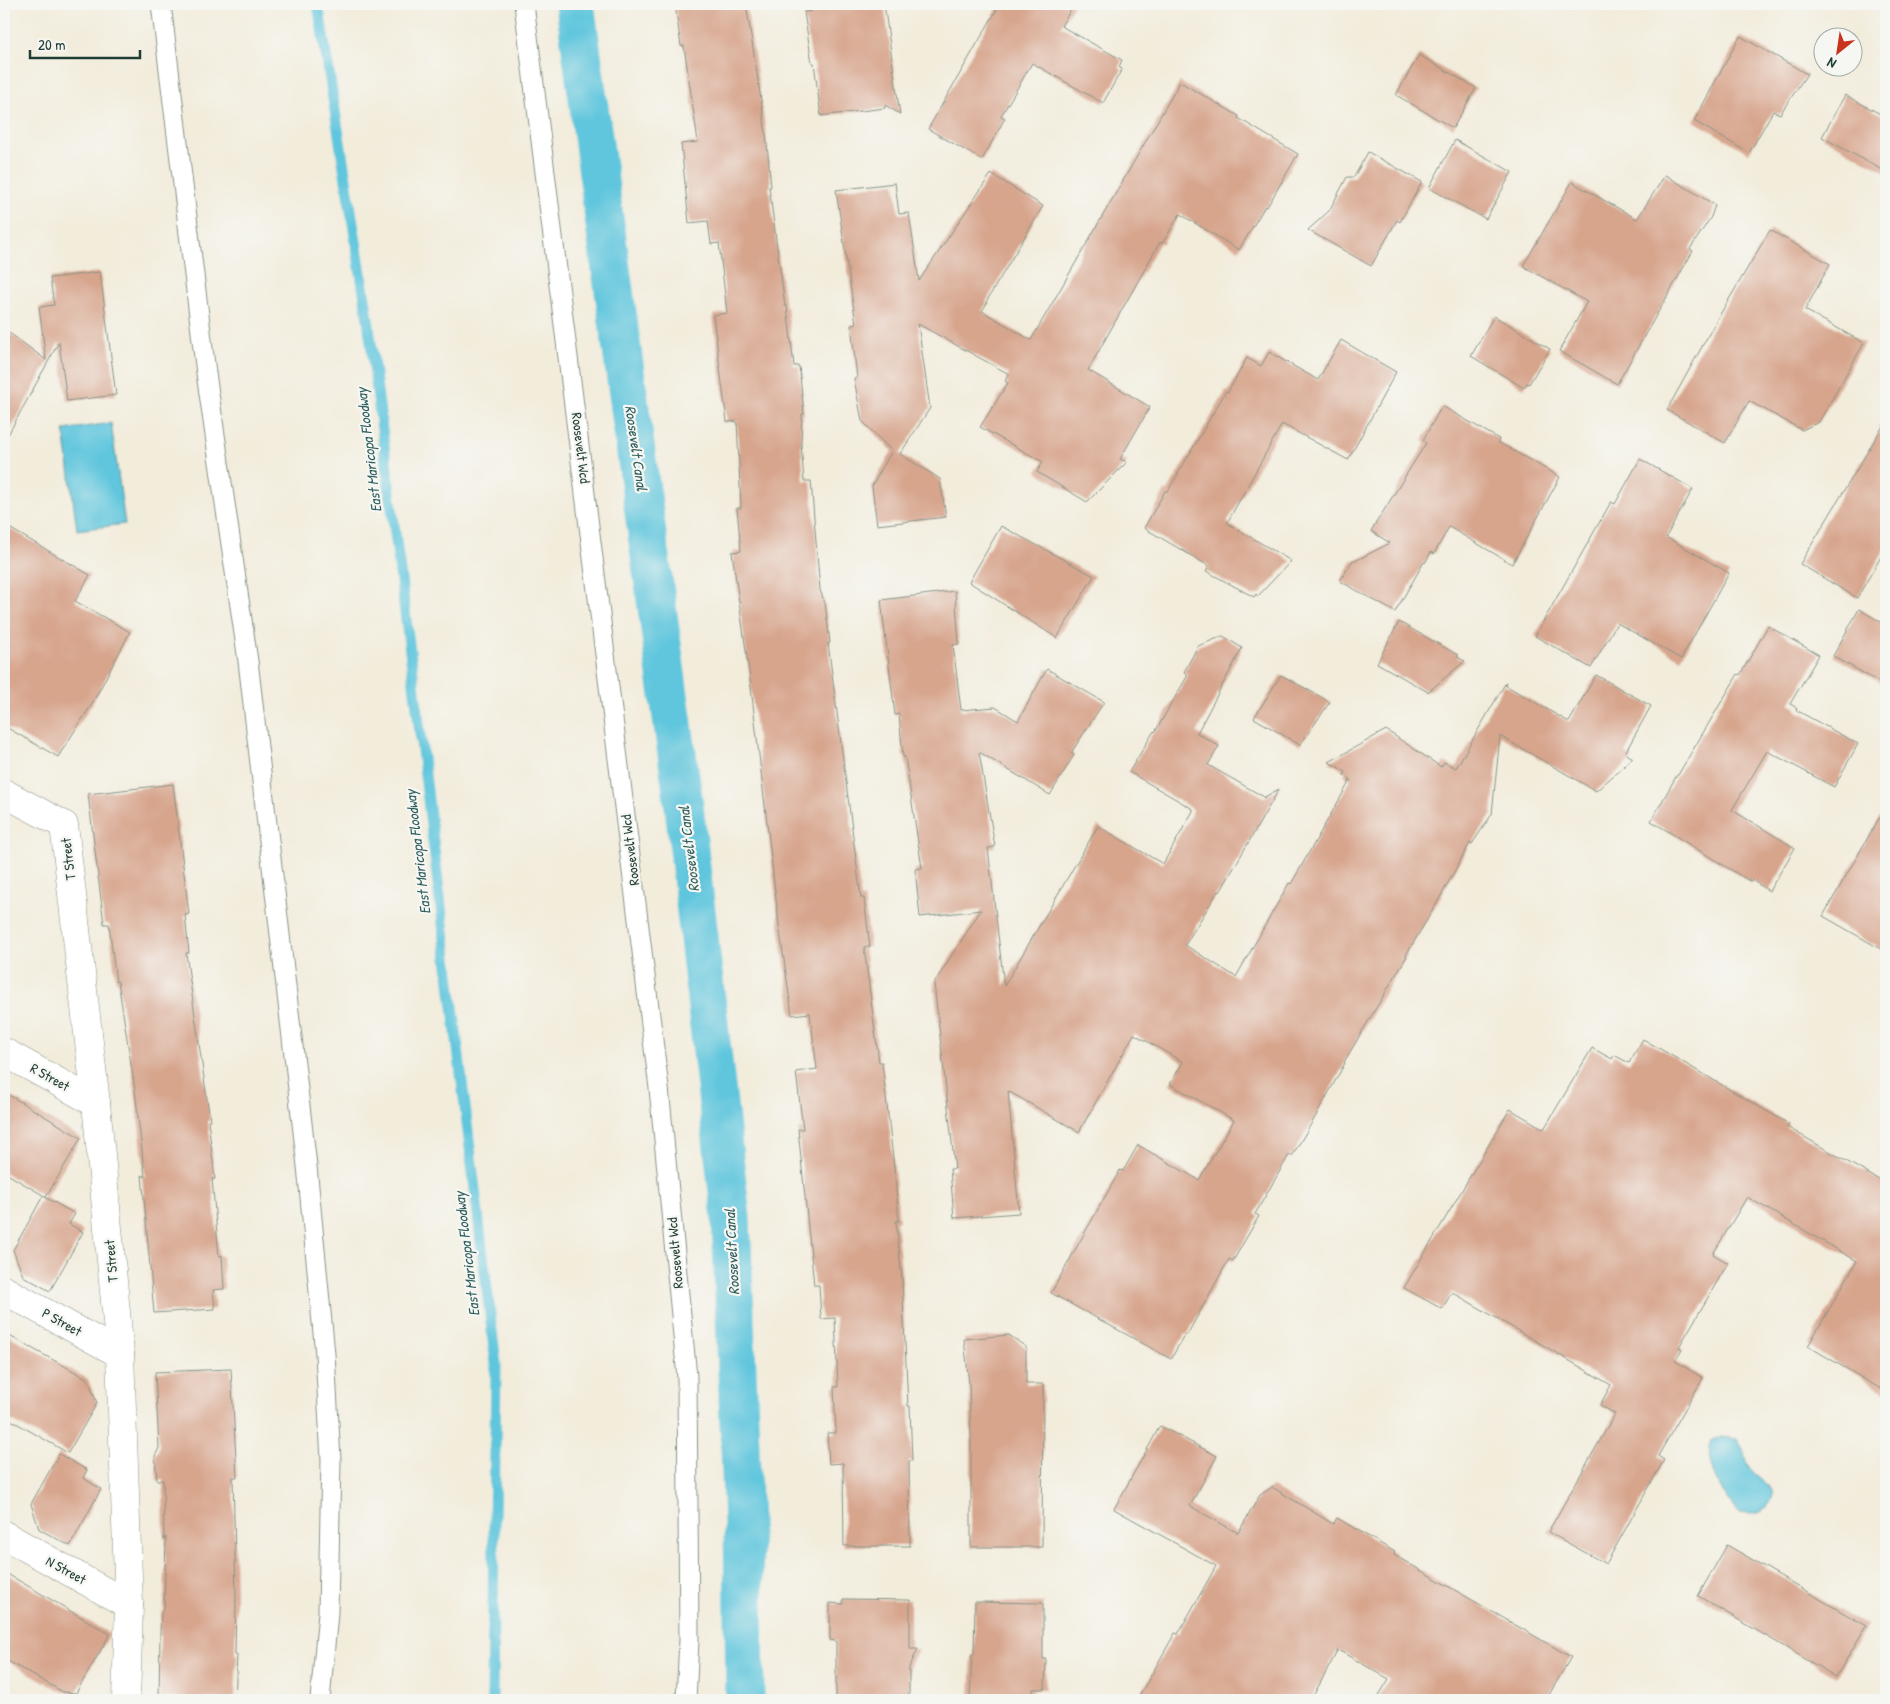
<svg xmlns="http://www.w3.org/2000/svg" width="1890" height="1704" viewBox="0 0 1890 1704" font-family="'Patrick Hand',sans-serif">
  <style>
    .water { fill: #60c6dd; stroke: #408288 }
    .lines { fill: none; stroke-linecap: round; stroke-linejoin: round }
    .stream { stroke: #60c6dd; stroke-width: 11 }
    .canal { stroke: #60c6dd; stroke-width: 39 }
    .building { fill: #d7a48c }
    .lane-casing { stroke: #889488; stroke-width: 21 }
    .street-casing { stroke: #889488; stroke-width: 29 }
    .lane { stroke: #fff; stroke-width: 19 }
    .street { stroke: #fff; stroke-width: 28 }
    .labels { text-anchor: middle; stroke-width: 4.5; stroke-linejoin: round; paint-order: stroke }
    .street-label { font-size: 14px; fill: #1f3d34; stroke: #f6f6f2 }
    .water-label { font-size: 15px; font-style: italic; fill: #2f5f5e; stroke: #f6f6f2 }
  </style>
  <rect width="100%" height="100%" fill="#f6f6f2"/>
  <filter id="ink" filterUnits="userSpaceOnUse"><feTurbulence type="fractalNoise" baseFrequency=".02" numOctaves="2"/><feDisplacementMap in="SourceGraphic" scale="10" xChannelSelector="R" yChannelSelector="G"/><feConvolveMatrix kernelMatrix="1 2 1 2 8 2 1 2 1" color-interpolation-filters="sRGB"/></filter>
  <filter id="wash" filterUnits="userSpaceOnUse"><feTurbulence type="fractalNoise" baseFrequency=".0096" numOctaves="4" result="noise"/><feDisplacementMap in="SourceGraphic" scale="20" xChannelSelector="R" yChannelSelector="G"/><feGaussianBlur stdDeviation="1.12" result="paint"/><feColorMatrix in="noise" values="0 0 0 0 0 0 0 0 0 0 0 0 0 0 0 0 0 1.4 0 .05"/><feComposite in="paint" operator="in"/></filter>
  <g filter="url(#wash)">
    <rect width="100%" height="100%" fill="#f2ecdb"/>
    <g class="water">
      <polygon points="111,423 125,524 77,530 64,430"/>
      <path d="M1722,1437L1737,1439C1738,1442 1741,1445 1743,1449C1745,1455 1745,1461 1749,1467C1758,1481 1784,1487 1767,1507C1759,1516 1749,1514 1738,1513C1723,1494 1702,1464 1712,1440Z"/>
    </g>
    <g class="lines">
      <polyline class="stream" points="318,4 367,311 414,683 496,1364 492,1700"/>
      <polyline class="canal" points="575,4 684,806 731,1218 743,1523 745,1700"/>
    </g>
    <g id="blocks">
      <g class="building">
        <polygon points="675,4 746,4 758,80 766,134 771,187 769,187 785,306 787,306 794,366 799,366 804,414 802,414 801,444 804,481 811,481 820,590 825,603 830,643 828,643 861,898 864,898 870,947 864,947 879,1062 882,1062 894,1167 899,1221 896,1221 902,1279 908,1406 910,1406 912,1461 909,1461 910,1546 844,1546 843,1463 829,1464 827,1433 836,1433 834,1387 838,1387 835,1318 821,1319 819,1285 814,1285 798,1129 803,1129 796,1072 817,1069 810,1013 792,1015 779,925 750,679 732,552 741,551 737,508 741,508 737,421 727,422 713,315 727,313 719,243 711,244 708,221 689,223 681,144 698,142 684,46 681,46"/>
        <polygon points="811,4 884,4 900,114 885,105 885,108 821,116 814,63 812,63 804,12 812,11"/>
        <polygon points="1000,4 1074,4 1061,26 1122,60 1119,67 1122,69 1103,103 1032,63 1001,116 1005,118 982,160 928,129"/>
        <polygon points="1740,36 1807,74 1780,114 1773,111 1749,153 1694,121"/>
        <polygon points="1419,55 1476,88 1453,128 1396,95"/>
        <polygon points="1180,82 1239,116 1238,118 1298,154 1267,207 1265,206 1239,250 1180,214 1162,244 1160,242 1088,370 1150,407 1120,459 1127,462 1087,502 1037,472 1043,462 980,427 1008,383 1005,381 1009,374 918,324 930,408 900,454 940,479 946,517 877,525 872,486 892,451 862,421 854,379 857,378 851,325 856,324 836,190 895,183 899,214 909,213 919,281 991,174 1043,206 986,302 987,303 982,311 1031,340"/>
        <polygon points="1845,95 1886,117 1886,172 1822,137"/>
        <polygon points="1455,140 1512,172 1486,219 1429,188"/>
        <polygon points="1368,152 1422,182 1400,222 1397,220 1371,266 1308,230 1329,211 1347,177 1354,177"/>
        <polygon points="1665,175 1715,205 1711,217 1690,249 1693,251 1617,384 1559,351 1587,302 1523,266 1572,182 1637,219"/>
        <polygon points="1770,230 1830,264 1805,310 1864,343 1819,422 1802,430 1749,401 1725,443 1667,410 1715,323"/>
        <polygon points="100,272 116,395 67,401 59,342 4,442 4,329 46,360 39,307 54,305 50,278"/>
        <polygon points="1494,316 1550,349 1529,384 1527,383 1524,388 1471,356"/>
        <polygon points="1341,340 1396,372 1348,460 1282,424 1227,523 1291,561 1258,596 1256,594 1254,597 1206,571 1209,566 1144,528 1165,491 1168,491 1226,391 1228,392 1247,358 1261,366 1269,352 1318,380"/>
        <polygon points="1442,406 1499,439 1498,442 1560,477 1512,564 1449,527 1434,554 1431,552 1425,563 1424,562 1395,612 1340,581 1353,560 1357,560 1390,543 1371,531 1426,443 1423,440"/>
        <polygon points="1886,421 1886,548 1857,598 1800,564"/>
        <polygon points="1640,459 1693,489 1666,537 1729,573 1681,659 1617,623 1591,668 1535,636 1611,502 1615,504"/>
        <polygon points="4,525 90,575 75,601 130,632 92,704 58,757 4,726"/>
        <polygon points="1001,526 1094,576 1057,638 969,582"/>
        <polygon points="955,591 959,644 953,645 961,710 995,707 1018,721 1047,669 1104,702 1071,753 1074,755 1050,795 979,752 995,847 988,848 1004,986 1098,826 1163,864 1193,811 1193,809 1129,772 1154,731 1155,732 1188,675 1184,672 1198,646 1223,636 1242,648 1197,733 1219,746 1208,765 1264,797 1263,798 1279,789 1220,892 1218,891 1185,945 1236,977 1289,883 1291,884 1351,779 1344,775 1346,772 1329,762 1386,730 1441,767 1444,762 1456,768 1506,682 1505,685 1569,722 1596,675 1651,706 1625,753 1633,758 1596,791 1500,736 1492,814 1472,844 1470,843 1437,903 1406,955 1407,956 1344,1062 1345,1063 1317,1114 1292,1156 1289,1155 1255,1214 1259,1216 1233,1261 1229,1259 1187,1335 1185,1334 1171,1359 1051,1293 1120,1170 1123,1171 1138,1145 1199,1180 1234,1120 1170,1084 1183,1062 1134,1034 1079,1132 1008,1091 1019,1213 954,1218 950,1169 955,1169 934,983 981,910 920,917 915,869 922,868 905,757 903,757 899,714 895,715 881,600"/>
        <polygon points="1859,609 1886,625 1886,686 1833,656"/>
        <polygon points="1399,622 1458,655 1457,657 1465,661 1428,692 1377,663"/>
        <polygon points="1768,626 1819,655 1790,704 1797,708 1796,710 1858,744 1834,787 1767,751 1732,810 1795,848 1769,891 1752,880 1751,882 1651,821 1677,775 1678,775 1738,674 1740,675"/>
        <polygon points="1281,675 1330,702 1300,745 1254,718"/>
        <polygon points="173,784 189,914 185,915 189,953 186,953 210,1120 208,1120 215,1179 212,1179 219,1256 222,1255 224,1289 213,1290 215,1309 154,1313 142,1175 145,1177 135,1090 118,981 116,982 109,924 104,924 88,794"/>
        <polygon points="1886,806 1886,952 1823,916"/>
        <polygon points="1643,1039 1789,1124 1787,1127 1886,1184 1886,1392 1808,1346 1857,1261 1747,1197 1713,1254 1728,1263 1679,1347 1682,1349 1675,1361 1703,1378 1658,1456 1664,1460 1606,1564 1548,1532 1615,1414 1600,1405 1611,1385 1452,1292 1442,1309 1404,1288 1510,1109 1544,1129 1592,1048 1612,1059 1614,1055 1629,1063"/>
        <polygon points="4,1092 81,1138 46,1197 4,1172"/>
        <polygon points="43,1196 75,1214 69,1224 83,1232 50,1291 23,1276 13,1250"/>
        <polygon points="4,1333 88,1379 97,1403 68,1453 4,1416"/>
        <polygon points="1009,1335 1026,1347 1026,1384 1043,1384 1042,1547 971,1547 971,1436 969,1383 964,1339"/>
        <polygon points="231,1369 237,1477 233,1477 236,1595 235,1655 237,1655 235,1700 159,1698 160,1633 161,1613 164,1610 166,1537 164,1540 163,1480 157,1480 155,1456 159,1448 155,1372"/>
        <polygon points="1160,1426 1217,1456 1190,1506 1238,1533 1260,1495 1272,1487 1333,1524 1337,1518 1395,1552 1394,1555 1571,1657 1546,1700 1376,1700 1389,1679 1338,1650 1311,1700 1137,1700 1175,1633 1178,1634 1216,1566 1114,1509"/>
        <polygon points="59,1454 87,1470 83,1478 101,1489 70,1546 39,1529 31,1504"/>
        <polygon points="1727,1545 1866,1626 1836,1677 1698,1596"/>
        <polygon points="4,1572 110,1634 76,1693 63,1692 4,1659"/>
        <polygon points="843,1599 910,1600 910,1649 918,1649 909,1668 909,1699 836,1698 836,1641 830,1640 830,1603 843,1604"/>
        <polygon points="975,1602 1043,1603 1043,1659 1046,1659 1045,1689 1033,1689 1032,1700 970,1700 972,1655 974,1655"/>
      </g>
    </g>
  </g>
  <g filter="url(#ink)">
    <use href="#blocks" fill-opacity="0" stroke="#889488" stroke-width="1"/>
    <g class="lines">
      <defs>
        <g id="lane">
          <polyline points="161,4 206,373 248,661 307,1166 325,1354 331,1460 328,1613 320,1700"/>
          <polyline points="524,4 659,1088 687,1377 689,1640 686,1700"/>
        </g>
        <g id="street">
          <polyline points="4,793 64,825 96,1103 120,1354 129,1605 126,1700"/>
          <polyline points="4,1052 96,1103"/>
          <polyline points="4,1290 120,1354"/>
          <polyline points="4,1535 129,1605"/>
        </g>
      </defs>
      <use href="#lane" class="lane-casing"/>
      <use href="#street" class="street-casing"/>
      <use href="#lane" class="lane"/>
      <use href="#street" class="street"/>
    </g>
  </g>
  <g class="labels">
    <g class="street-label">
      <text transform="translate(581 448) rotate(83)" y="5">Roosevelt Wcd</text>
      <text transform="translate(630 850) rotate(-97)" y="5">Roosevelt Wcd</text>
      <text transform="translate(68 859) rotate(-97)" y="5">T Street</text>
      <text transform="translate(50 1077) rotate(29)" y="5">R Street</text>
      <text transform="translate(675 1253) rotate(-95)" y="5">Roosevelt Wcd</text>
      <text transform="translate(111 1261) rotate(-95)" y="5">T Street</text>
      <text transform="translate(62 1322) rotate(29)" y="5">P Street</text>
      <text transform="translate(66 1570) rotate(29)" y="5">N Street</text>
    </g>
    <g class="water-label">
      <text transform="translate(636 448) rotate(82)" y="5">Roosevelt Canal</text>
      <text transform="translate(369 450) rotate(-97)" y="5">East Maricopa Floodway</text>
      <text transform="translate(689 849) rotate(-97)" y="5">Roosevelt Canal</text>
      <text transform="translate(418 852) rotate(-97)" y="5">East Maricopa Floodway</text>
      <text transform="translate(732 1252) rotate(-93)" y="5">Roosevelt Canal</text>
      <text transform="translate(467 1254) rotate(-97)" y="5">East Maricopa Floodway</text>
    </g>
  </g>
  <rect width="1890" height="1704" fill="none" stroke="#f6f6f2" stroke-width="20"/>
  <g transform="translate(1838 52) rotate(210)"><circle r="24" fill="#f6f6f2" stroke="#a0aca6"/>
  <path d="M0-4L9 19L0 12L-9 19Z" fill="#c8321e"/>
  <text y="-8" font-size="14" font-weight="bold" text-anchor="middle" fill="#1f3d34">N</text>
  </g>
  <path d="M30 50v8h110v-8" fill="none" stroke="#1f3d34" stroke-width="2.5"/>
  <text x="38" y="50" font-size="15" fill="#1f3d34" stroke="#f6f6f2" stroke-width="4" paint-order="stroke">20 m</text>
</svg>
